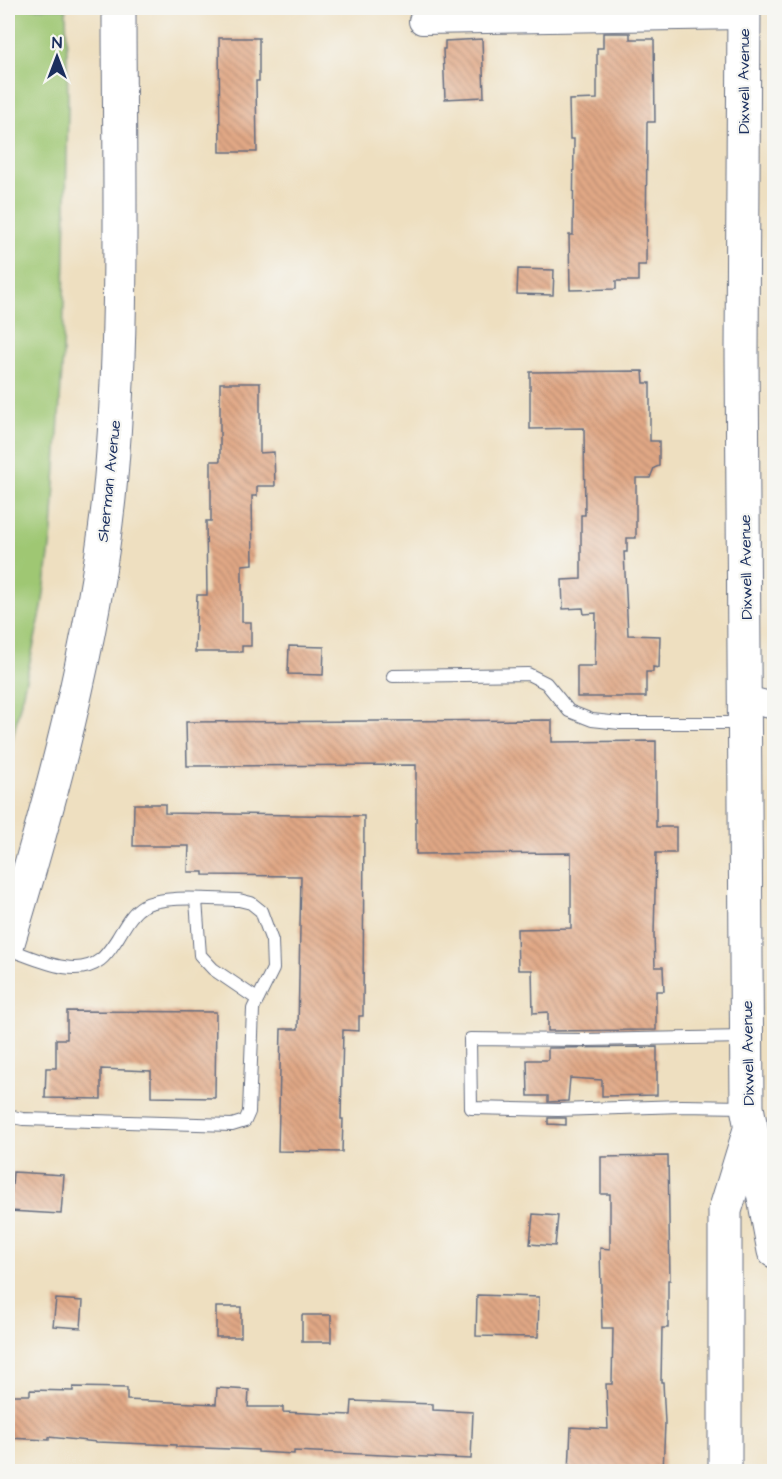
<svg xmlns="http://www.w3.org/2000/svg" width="782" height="1479" viewBox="0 0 782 1479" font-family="'Architects Daughter',sans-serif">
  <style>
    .green { fill: #9fc773; stroke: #5d7b68; stroke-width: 1.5 }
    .building { fill: url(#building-back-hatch) }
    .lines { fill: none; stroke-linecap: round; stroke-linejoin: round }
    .service-casing { stroke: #656d80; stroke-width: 14 }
    .minor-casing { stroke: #656d80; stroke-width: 28 }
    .secondary-casing { stroke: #656d80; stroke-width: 35 }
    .primary-casing { stroke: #656d80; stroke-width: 35 }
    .service { stroke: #fff; stroke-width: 12 }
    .minor { stroke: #fff; stroke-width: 26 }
    .secondary { stroke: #fff; stroke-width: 33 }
    .primary { stroke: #fff; stroke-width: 33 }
    .labels { text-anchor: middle; stroke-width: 4.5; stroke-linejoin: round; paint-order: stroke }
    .street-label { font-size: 16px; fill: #1b2f5e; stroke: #f6f6f2 }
  </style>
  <defs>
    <pattern id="building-back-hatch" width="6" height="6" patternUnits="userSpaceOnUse" patternTransform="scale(1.5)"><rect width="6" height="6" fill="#e1a885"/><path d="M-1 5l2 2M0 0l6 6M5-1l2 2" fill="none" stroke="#b68970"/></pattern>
  </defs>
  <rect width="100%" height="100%" fill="#f6f6f2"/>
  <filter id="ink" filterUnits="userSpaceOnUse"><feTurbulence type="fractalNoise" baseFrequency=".0167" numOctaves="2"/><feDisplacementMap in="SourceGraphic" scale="12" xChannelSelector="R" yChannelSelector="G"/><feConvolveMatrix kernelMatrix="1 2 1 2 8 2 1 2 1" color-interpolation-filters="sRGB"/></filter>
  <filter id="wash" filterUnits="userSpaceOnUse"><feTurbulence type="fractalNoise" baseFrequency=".008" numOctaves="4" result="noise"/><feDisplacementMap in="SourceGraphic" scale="24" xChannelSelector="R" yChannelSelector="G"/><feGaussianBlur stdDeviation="1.35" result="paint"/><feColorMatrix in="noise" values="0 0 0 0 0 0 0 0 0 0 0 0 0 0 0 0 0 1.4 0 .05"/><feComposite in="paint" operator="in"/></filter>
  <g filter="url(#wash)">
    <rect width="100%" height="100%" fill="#eedfc0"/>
    <polygon class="green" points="8,8 66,8 68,106 63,352 52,532 42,608 8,759"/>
    <g id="blocks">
      <g class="building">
        <polygon points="603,33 630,33 630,39 654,39 655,122 647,122 646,265 638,265 638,281 616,281 616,289 570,290 569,235 573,235 574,139 570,139 569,100 597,99 597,48 603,48"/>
        <polygon points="219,38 259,38 259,81 256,81 257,152 220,152"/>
        <polygon points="482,39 484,97 445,99 443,49 445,49 445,41"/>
        <polygon points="518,269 554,270 553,295 517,294"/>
        <polygon points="643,371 644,383 650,383 650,441 659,441 659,466 654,468 650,478 636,478 636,538 627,538 627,552 624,552 628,635 660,636 659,668 653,667 653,672 646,672 646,697 577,697 577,666 595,666 596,613 584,614 583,608 563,609 562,580 581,579 581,515 585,515 584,428 530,429 530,372"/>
        <polygon points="220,383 260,383 260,453 274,452 275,486 257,486 257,496 252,496 253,564 242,565 242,622 251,622 251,646 242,646 242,652 195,652 197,595 207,595 206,521 211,521 211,461 220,461"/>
        <polygon points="289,646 324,647 323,675 288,674"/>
        <polygon points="552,720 552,742 656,741 656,827 676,827 676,853 656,853 654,935 655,967 663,967 664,991 656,991 656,1030 548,1031 548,1012 533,1013 532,970 518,970 517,929 571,928 571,853 416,854 416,765 187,766 186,722"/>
        <polygon points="134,804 165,804 165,813 364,816 363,1016 359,1016 359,1031 343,1030 341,1119 343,1119 342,1152 278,1151 281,1029 298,1029 301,876 203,875 203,872 188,872 189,846 133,846"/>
        <polygon points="67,1011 216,1012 215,1098 151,1097 151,1071 101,1069 101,1099 45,1098 46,1068 56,1068 56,1039 67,1039"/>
        <polygon points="657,1047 657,1095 602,1096 602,1080 570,1078 568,1101 548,1102 548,1096 528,1096 527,1060 548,1060 548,1048"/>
        <polygon points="548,1118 566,1118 566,1125 548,1124"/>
        <polygon points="668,1156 670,1280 668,1280 668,1328 662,1328 661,1382 663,1382 665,1423 663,1472 569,1472 571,1427 608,1429 606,1384 612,1384 613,1328 602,1328 600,1248 610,1249 610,1194 601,1194 601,1157"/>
        <polygon points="13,1172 64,1175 61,1214 10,1211"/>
        <polygon points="533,1214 558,1216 555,1246 530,1244"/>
        <polygon points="477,1295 539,1297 538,1337 476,1336"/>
        <polygon points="56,1299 83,1301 81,1328 53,1326"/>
        <rect x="216" y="1307" width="25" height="30"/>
        <rect x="302" y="1315" width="29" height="27"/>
        <polygon points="73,1387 127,1388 127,1400 216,1404 217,1388 249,1390 248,1407 283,1407 283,1412 351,1415 352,1401 433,1404 433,1410 473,1412 471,1459 294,1451 294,1454 258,1452 258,1450 176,1447 176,1445 97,1442 49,1437 49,1440 8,1438 8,1395 30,1395 30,1390 73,1391"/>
      </g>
    </g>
  </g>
  <g filter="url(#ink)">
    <use href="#blocks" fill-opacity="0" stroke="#656d80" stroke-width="1.5"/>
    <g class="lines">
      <defs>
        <g id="service">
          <polyline points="393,676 528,674 546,683 569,711 592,720 620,723 742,723"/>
          <polyline points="196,900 200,955 213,969 257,999"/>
          <path d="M8,949C33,957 75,980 100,960C107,955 113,945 117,939C124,928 131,913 143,906C166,894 213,900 239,900L251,903L261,911L272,941L273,969L253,1009L249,1112L245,1121L232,1125L23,1119L8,1116"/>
          <polyline points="745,1037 584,1040 470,1039 471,1108 558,1110 682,1106 745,1107"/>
        </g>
        <g id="minor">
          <polyline points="422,21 744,16"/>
          <polyline points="746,699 774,706"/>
        </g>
        <g id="secondary">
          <path d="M8,943C51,800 93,646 109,498C125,337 119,169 119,8"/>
          <polyline points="725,1472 725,1211 751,1126"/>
        </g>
        <polyline id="primary" points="744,8 742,353 747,1107 774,1251"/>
      </defs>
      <use href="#service" class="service-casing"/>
      <use href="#minor" class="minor-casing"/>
      <use href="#secondary" class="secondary-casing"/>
      <use href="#primary" class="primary-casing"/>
      <use href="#service" class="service"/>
      <use href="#minor" class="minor"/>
      <use href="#secondary" class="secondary"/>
      <use href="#primary" class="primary"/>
    </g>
  </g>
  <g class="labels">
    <g class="street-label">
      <text transform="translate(743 81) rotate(-90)" y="6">Dixwell Avenue</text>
      <text transform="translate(108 481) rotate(-84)" y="6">Sherman Avenue</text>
      <text transform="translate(745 567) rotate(-91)" y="6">Dixwell Avenue</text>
      <text transform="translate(747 1053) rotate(-91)" y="6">Dixwell Avenue</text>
    </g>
  </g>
  <rect width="782" height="1479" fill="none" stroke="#f6f6f2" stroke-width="30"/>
  <g transform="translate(57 57)" stroke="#f6f6f2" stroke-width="4.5" paint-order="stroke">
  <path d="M0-4.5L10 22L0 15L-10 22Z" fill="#1b2f5e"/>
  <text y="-9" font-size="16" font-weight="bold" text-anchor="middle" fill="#1b2f5e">N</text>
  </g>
</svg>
